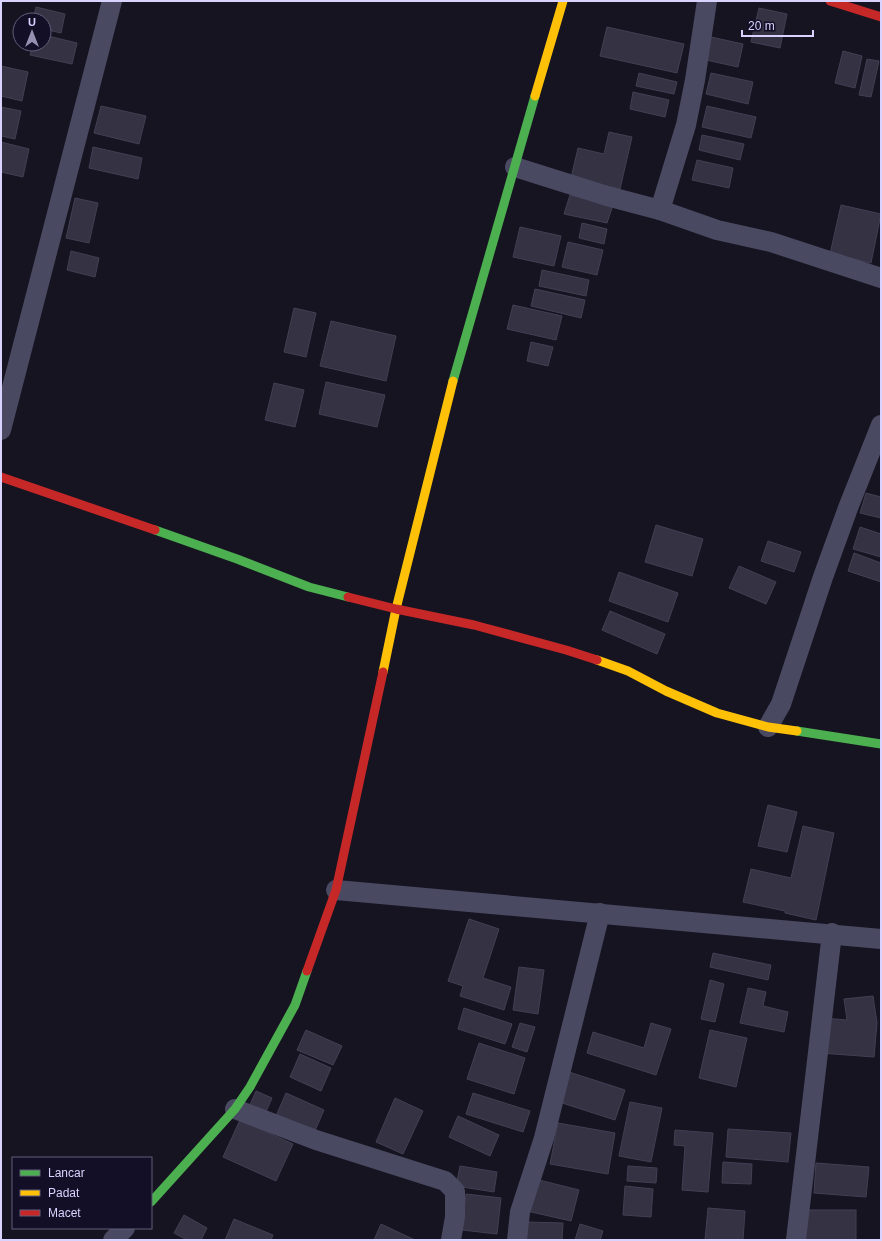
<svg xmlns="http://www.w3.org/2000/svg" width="882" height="1241" viewBox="0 0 882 1241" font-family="Arial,sans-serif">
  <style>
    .building { fill: #343243; stroke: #433f54 }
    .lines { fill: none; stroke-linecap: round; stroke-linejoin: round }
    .street { stroke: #4a4962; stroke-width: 20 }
    .fast { stroke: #4caf50; stroke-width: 9 }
    .slow { stroke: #ffc107; stroke-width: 9 }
    .jam { stroke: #c62828; stroke-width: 9 }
  </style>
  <rect width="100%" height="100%" fill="#161421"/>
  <g class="building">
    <polygon points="36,7 65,14 61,33 44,29 44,20 33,20"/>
    <polygon points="759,8 787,14 780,48 751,42"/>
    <polygon points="607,27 684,44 677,73 600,56"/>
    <polygon points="44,35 77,43 72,64 30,55 33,44 44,44"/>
    <polygon points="711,37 743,44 738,67 706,60"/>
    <polygon points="843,51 862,56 855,88 835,83"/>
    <polygon points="867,59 879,61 871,97 859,95"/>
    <polygon points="1,66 28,72 22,101 1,96"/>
    <polygon points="639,73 677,82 674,94 636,86"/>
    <polygon points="711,73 753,82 748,104 706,94"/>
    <polygon points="633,92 669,100 665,117 630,109"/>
    <polygon points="101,106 146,116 139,144 94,133"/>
    <polygon points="707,106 756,117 751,138 702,127"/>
    <polygon points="1,107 21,111 15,139 1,136"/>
    <polygon points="609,132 632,137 620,189 571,178 578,148 604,154"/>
    <polygon points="702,135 744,144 740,160 699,150"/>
    <polygon points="1,142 29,149 23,177 1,172"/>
    <polygon points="93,147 142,158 138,179 89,168"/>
    <polygon points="697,160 733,168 729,188 692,180"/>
    <polygon points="570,195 613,205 607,223 564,214"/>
    <polygon points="75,198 98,203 89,243 66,238"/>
    <polygon points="841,205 881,214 871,263 830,254"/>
    <polygon points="582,223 607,229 604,244 579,238"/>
    <polygon points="520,227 561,236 554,266 513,257"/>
    <polygon points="568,242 603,250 597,275 562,267"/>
    <polygon points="71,251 99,258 95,277 67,270"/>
    <polygon points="542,270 589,280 586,296 539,286"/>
    <polygon points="535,289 585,300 581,318 531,306"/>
    <polygon points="513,305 562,316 556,340 507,329"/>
    <polygon points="294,308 316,313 306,357 284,352"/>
    <polygon points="331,321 396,336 386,381 320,366"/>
    <polygon points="531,342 553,347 548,366 527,361"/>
    <polygon points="326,382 385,395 377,427 319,414"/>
    <polygon points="274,383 304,390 295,427 265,420"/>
    <polygon points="866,493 881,497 881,518 860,513"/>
    <polygon points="656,525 703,539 692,576 645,562"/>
    <polygon points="860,527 881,534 881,557 853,549"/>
    <polygon points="768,541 801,552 794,572 761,561"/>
    <polygon points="854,553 881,563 881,582 848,571"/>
    <polygon points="739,566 776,582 766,604 729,588"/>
    <polygon points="619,572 678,593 668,622 609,601"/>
    <polygon points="610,611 665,634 657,654 602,630"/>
    <polygon points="768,805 797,812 787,852 758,846"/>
    <polygon points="803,826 834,833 816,920 785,913 785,911 743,902 751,869 791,878"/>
    <polygon points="469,919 499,929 483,978 511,987 504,1010 460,996 463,986 448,981"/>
    <polygon points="713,953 771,965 768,980 710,967"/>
    <polygon points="519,967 544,970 538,1014 513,1010"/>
    <polygon points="710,980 724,984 715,1022 701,1019"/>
    <polygon points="748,988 766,992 763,1006 788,1012 784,1032 740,1023"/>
    <polygon points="873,996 877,1023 874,1057 820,1053 823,1018 847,1020 844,999"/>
    <polygon points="464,1008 512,1024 505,1044 458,1029"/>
    <polygon points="520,1023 535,1027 527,1052 512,1047"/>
    <polygon points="651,1023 671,1029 656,1075 587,1053 593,1032 644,1048"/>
    <polygon points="306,1030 342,1046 333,1065 297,1050"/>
    <polygon points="710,1030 747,1038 736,1087 699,1078"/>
    <polygon points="479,1043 525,1058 514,1094 467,1079"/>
    <polygon points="300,1054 331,1068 321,1091 290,1077"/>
    <polygon points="569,1072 625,1090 615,1120 559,1102"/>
    <polygon points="256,1091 272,1098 265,1114 249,1107"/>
    <polygon points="286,1093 324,1110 314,1133 276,1116"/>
    <polygon points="473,1093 530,1111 523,1132 466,1114"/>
    <polygon points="395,1098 423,1111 403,1154 376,1142"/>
    <polygon points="630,1102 662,1108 651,1162 619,1156"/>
    <polygon points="458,1116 499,1135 490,1156 449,1137"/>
    <polygon points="240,1120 293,1144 276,1181 223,1157"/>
    <polygon points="558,1123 615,1133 608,1174 550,1164"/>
    <polygon points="728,1129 791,1133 788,1162 726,1157"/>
    <polygon points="675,1130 713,1133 708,1192 682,1190 685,1146 674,1145"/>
    <polygon points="723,1162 752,1164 751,1184 722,1183"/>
    <polygon points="816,1163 869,1167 866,1197 814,1193"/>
    <polygon points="460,1166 497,1172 494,1192 456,1186"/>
    <polygon points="628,1166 657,1168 656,1183 627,1181"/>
    <polygon points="535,1179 579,1190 571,1221 527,1211"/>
    <polygon points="625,1186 653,1189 651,1217 623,1215"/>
    <polygon points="466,1194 501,1198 497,1234 462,1230"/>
    <polygon points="708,1208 745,1211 743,1240 705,1240"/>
    <rect x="804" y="1210" width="52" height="30"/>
    <polygon points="184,1215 207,1228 201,1240 187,1240 174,1233"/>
    <polygon points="234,1219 273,1235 271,1240 225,1240"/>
    <polygon points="527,1222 563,1223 562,1240 526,1240"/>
    <polygon points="381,1224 415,1240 374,1240"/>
    <polygon points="580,1224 603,1231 600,1240 575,1240"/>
  </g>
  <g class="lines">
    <g class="street">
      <polyline points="707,1 695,80 686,125 660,210 717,230 771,242 881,278"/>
      <polyline points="515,167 607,196 660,210"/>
      <polyline points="1,430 112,1"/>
      <polyline points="768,727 781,704 823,577 848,508 881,425"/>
      <polyline points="336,890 881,939"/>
      <polyline points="235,1109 316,1140 445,1181 455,1191 455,1217 451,1240"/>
      <polyline points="113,1240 125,1228"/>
      <polyline points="517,1240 520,1212 544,1138 600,913"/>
      <polyline points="796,1240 832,933"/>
    </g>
    <g class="fast">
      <polyline points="453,381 535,96"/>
      <polyline points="155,530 237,559 309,587 348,597"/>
      <polyline points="797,731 881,744"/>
      <polyline points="151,1202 235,1109 250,1087 295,1005 307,971"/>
    </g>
    <g class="slow">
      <polyline points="535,96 563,1"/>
      <polyline points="597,660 628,671 666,691 717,713 768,727 797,731"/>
      <polyline points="383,672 396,609 453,381"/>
    </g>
    <g class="jam">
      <polyline points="830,1 881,17"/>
      <polyline points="1,477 155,530"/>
      <polyline points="348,597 396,609 474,625 566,650 597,660"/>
      <polyline points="307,971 336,890 383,672"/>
    </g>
  </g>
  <rect width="882" height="1241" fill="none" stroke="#d9d4ff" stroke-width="4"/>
  <rect x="12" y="1157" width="140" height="72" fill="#130f26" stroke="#625e7d"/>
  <rect x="20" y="1170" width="20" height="6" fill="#4caf50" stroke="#625e7d"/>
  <text x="48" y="1177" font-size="12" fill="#d9d4ff">Lancar</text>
  <rect x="20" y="1190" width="20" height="6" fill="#ffc107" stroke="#625e7d"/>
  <text x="48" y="1197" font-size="12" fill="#d9d4ff">Padat</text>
  <rect x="20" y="1210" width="20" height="6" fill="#c62828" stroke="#625e7d"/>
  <text x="48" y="1217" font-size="12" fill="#d9d4ff">Macet</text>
  <g transform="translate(32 32)"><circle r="19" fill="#130f26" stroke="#625e7d"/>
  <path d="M0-3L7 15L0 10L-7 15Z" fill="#9591b1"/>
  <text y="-6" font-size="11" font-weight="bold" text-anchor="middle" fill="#d9d4ff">U</text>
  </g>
  <path d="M742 30v6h71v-6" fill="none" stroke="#d9d4ff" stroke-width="2"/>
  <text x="748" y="30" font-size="12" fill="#d9d4ff" stroke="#130f26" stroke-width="3" paint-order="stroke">20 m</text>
</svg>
